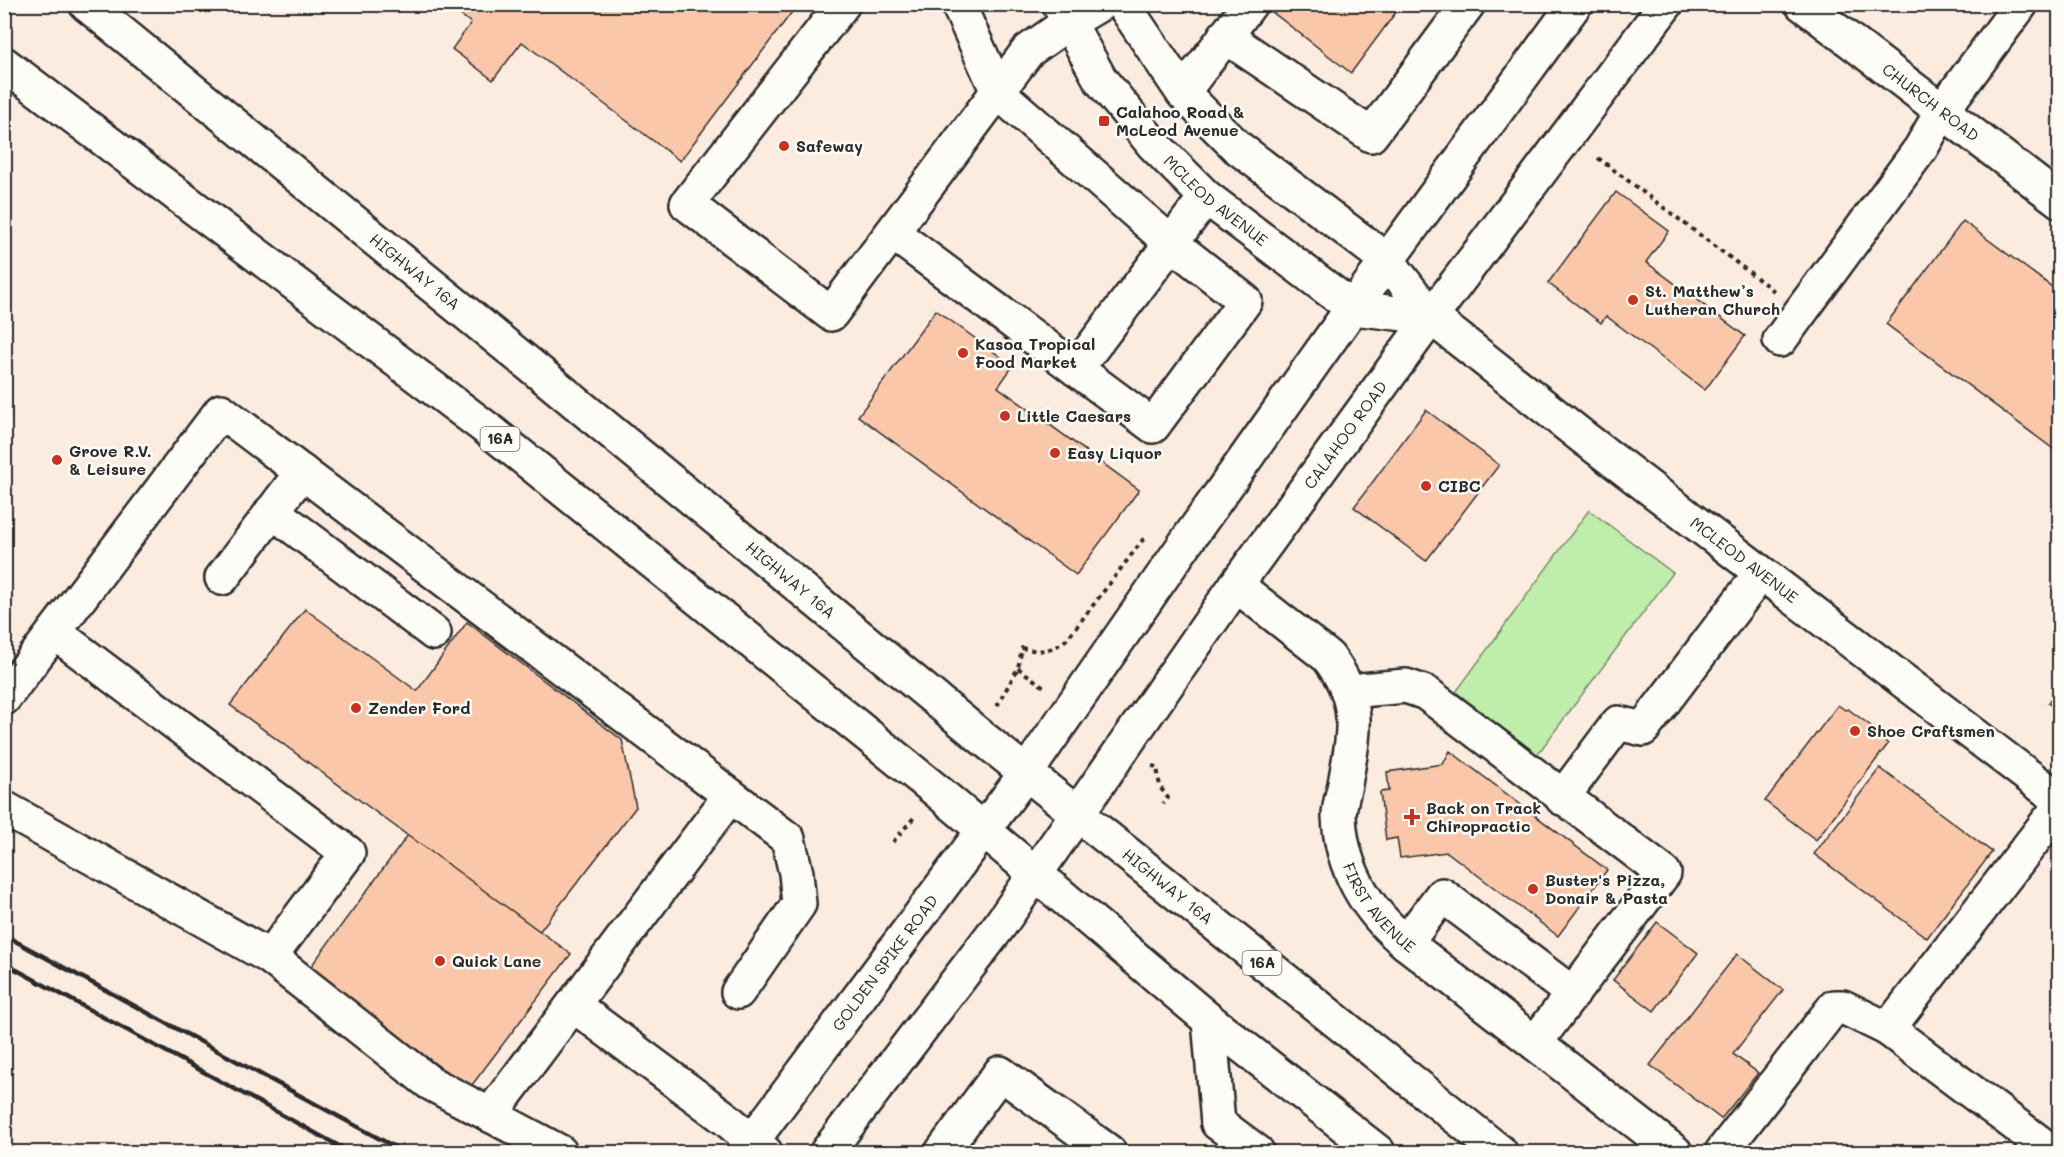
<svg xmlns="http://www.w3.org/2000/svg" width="2064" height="1157" viewBox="0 0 2064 1157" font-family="Mali,sans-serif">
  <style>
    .green { fill: #bfedab; stroke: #758c6b; stroke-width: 1.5 }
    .building { fill: #fac7aa; stroke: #2b2b2b; stroke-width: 1.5 }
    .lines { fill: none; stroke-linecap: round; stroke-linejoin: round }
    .minor-casing { stroke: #2b2b2b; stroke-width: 38 }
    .major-casing { stroke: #2b2b2b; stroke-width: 38 }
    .path { stroke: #2b2b2b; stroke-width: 4; stroke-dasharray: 4.5 4.5; stroke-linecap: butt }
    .minor { stroke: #fdfcf7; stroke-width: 33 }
    .major { stroke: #fdfcf7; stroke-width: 33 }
    .rail { stroke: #2b2b2b; stroke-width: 4.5 }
    .poi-dot { fill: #c8321e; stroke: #fdfcf7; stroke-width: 2 }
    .labels { text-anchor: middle; stroke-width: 5; stroke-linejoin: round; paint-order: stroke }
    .shield { fill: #fdfcf7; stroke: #6a6a68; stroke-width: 1.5 }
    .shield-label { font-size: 15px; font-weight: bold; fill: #2b2b2b }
    .street-label { font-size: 16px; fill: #2b2b2b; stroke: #fdfcf7 }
    .poi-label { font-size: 16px; font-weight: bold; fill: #2b2b2b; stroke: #fdfcf7; text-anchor: start }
  </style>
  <rect width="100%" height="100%" fill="#fcece0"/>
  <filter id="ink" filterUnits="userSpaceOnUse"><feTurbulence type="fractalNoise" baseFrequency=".0167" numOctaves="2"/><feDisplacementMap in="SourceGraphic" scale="12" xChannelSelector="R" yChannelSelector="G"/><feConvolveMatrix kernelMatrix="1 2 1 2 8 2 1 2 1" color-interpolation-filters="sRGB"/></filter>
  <g filter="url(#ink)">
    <polygon class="green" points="1589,510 1673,573 1537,755 1456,692"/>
    <g class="building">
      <polygon points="446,4 798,4 680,161 522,42 493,80 452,49 471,23"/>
      <polygon points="1270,4 1402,4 1351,73 1267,8"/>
      <polygon points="1616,192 1669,231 1646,262 1745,336 1705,390 1606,316 1601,323 1548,283"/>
      <polygon points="1963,221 2060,293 2060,454 1886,324"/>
      <polygon points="936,310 1013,366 998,387 1139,490 1076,575 858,416"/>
      <polygon points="1426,410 1499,465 1426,561 1354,507"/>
      <polygon points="305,609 417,691 467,622 622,740 636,807 539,932 230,705"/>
      <polygon points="2060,688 2060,712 2048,703"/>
      <polygon points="1838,705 1845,710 1848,709 1882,734 1881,738 1888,744 1816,840 1765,801"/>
      <polygon points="1450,751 1607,870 1558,936 1447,852 1400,858 1397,838 1386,840 1380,792 1389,791 1387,772 1443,764"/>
      <polygon points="1880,768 1992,852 1927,938 1814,854"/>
      <polygon points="408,835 571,954 469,1089 309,969"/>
      <polygon points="1657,922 1698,953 1654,1011 1613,980"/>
      <polygon points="1737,954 1783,990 1733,1054 1758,1073 1721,1119 1650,1065"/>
    </g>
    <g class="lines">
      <defs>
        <g id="minor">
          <polyline points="843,4 687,204 831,314 1028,51 1068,23 1100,4"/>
          <path id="s1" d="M1059,4L1100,79L1153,144L1206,197L1353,308L1431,317"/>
          <path id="s2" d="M1123,4L1183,93L1237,147L1388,261L1431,317L1584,438L2060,800"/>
          <path id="s3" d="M1802,4L2060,201"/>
          <polyline points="1225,36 1371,135 1468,4"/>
          <polyline points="1183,92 1250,4"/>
          <polyline points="893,233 1153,426 1245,301 1171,243 998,92 958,4"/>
          <polyline points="1780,340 1921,148 1942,111 2021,4"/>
          <polyline points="1076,369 1206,197"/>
          <polyline points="272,511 434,633"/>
          <polyline points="222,578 302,472"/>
          <path id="s4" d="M1236,585L1328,657C1363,702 1354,732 1345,784C1343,794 1339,806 1339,816C1341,868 1367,911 1406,943L1675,1152"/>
          <polyline points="54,632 348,853 270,957"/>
          <polyline points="1349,691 1406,686 1426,693 1664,873 1535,1043"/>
          <polyline points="4,698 221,411 788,839 796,873 799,904 738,992"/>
          <polyline points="1562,798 1618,723 1643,729 1761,573"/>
          <polyline points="4,808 270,957 430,1083 560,1152"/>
          <polyline points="1406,943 1442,895 1573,994"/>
          <polyline points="573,1005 725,1118 765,1152"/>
          <polyline points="490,1115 730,796"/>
          <polyline points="1218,1123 1257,1152"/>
          <polyline points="942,1152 1000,1073 1109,1152"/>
          <polyline points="1722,1152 1834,1007 1843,1007 1888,1029"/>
          <polyline points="2052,1152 1888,1029 2060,806"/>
        </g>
        <g id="major">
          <path id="s5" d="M86,4L541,374L980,736L1500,1152"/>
          <polyline points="4,64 494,434 937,791 1209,1020 1378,1152"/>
          <polyline points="1209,1020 1218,1123"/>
          <path id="s6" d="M744,1152L1026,773L1189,538L1343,321L1575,4"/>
          <path id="s7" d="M827,1152L1000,925L1236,585L1431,317L1666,4"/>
        </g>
      </defs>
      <use href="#minor" class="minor-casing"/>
      <use href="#major" class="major-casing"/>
      <g class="path">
        <polyline points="1598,158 1774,291"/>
        <polyline points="1018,668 1044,687"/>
        <path d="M997,706L1018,668L1022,648C1040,653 1054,651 1068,638L1145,537"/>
        <polyline points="1152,766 1157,767 1160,787 1168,798 1163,804"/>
        <polyline points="893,842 916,815"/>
      </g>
      <use href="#minor" class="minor"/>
      <use href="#major" class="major"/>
      <g class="rail">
        <polyline points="4,935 404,1152"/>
        <polyline points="4,963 350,1152"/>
      </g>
    </g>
  </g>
  <g class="poi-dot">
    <rect x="1098" y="115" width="12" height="12" rx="3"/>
    <circle cx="784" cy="146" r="6"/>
    <circle cx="1633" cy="300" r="6"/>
    <circle cx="963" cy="353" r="6"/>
    <circle cx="1005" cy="416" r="6"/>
    <circle cx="1055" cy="453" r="6"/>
    <circle cx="57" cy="460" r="6"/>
    <circle cx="1426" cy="486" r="6"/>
    <circle cx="356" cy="708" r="6"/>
    <circle cx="1855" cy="731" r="6"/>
    <path d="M1409 808h6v6h6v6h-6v6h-6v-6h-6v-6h6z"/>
    <circle cx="1533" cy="889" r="6"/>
    <circle cx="440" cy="961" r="6"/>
  </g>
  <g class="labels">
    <g class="shield">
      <rect x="480.5" y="427" width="39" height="24" rx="4.5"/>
      <rect x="1242.5" y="951" width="39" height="24" rx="4.5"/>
    </g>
    <g class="shield-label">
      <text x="500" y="444">16A</text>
      <text x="1262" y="968">16A</text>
    </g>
    <g class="street-label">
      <text dy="6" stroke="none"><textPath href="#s3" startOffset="162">CHURCH ROAD</textPath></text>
      <text dy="6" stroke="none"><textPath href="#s1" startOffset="254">MCLEOD AVENUE</textPath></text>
      <text dy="6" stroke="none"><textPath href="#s5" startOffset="424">HIGHWAY 16A</textPath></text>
      <text dy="6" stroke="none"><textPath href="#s7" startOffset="885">CALAHOO ROAD</textPath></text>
      <text dy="6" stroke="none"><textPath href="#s2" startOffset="840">MCLEOD AVENUE</textPath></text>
      <text dy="6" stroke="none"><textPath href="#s5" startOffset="910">HIGHWAY 16A</textPath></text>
      <text dy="6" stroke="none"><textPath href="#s5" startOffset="1396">HIGHWAY 16A</textPath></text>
      <text dy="6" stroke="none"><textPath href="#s4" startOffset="386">FIRST AVENUE</textPath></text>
      <text dy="6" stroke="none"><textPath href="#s6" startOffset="236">GOLDEN SPIKE ROAD</textPath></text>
    </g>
    <g class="poi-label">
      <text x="1116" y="118">Calahoo Road &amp;<tspan x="1116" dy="18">McLeod Avenue</tspan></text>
      <text x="796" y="152">Safeway</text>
      <text x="1645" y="297">St. Matthew’s<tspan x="1645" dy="18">Lutheran Church</tspan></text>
      <text x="975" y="350">Kasoa Tropical<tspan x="975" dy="18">Food Market</tspan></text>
      <text x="1017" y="422">Little Caesars</text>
      <text x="69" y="457">Grove R.V.<tspan x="69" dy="18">&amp; Leisure</tspan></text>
      <text x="1067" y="459">Easy Liquor</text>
      <text x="1438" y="492">CIBC</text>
      <text x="368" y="714">Zender Ford</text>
      <text x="1867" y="737">Shoe Craftsmen</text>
      <text x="1426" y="814">Back on Track<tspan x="1426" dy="18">Chiropractic</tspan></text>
      <text x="1545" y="886">Buster's Pizza,<tspan x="1545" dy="18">Donair &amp; Pasta</tspan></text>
      <text x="452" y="967">Quick Lane</text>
    </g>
  </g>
  <rect width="2064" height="1157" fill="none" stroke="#fdfcf7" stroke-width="24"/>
  <rect x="12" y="12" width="2040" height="1133" fill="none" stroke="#2b2b2b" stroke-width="2" filter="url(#ink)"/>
</svg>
